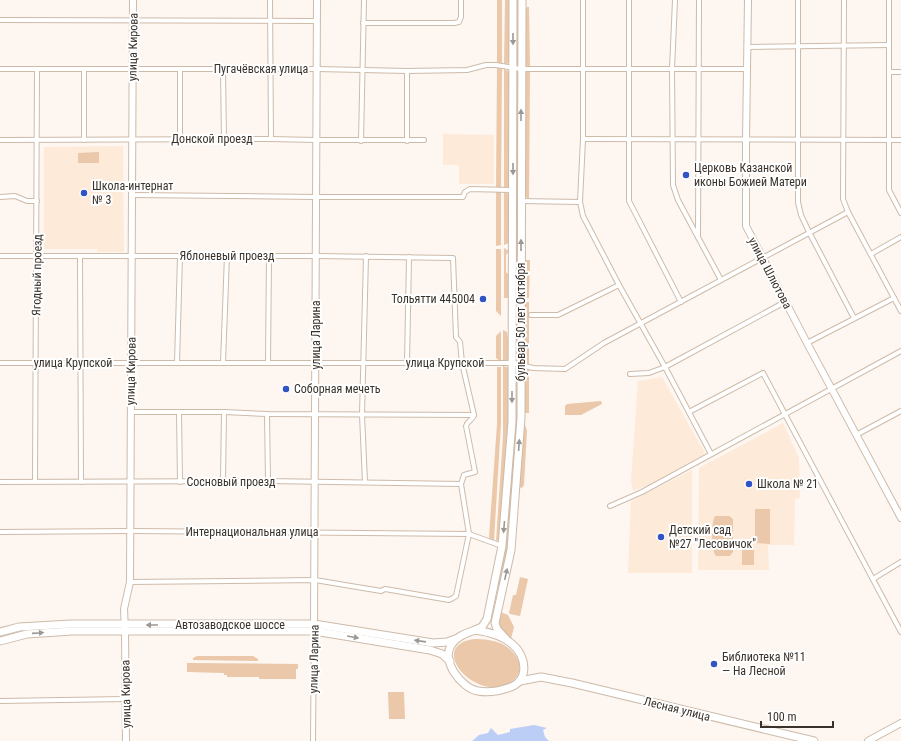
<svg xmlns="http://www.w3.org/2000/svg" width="901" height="741" viewBox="0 0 901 741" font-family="'Roboto Condensed',sans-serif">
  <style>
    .built { fill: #feead8 }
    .green { fill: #eac8a9 }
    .water { fill: #bccdf6 }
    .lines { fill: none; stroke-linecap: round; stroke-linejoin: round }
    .street-casing { stroke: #cdbbaa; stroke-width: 6 }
    .secondary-casing { stroke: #cdbbaa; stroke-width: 8 }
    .primary-casing { stroke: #cdbbaa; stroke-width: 9 }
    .street { stroke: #fff; stroke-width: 4 }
    .secondary { stroke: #fff; stroke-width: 6 }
    .primary { stroke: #fff; stroke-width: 7 }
    .oneway { fill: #9c9895 }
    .poi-dot { fill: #3153c3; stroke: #fff; stroke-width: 1.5 }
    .labels { text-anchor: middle; stroke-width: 4; stroke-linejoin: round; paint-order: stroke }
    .street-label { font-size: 12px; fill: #39322b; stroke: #fff }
    .poi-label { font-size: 12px; fill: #39322b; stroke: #fff; text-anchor: start }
  </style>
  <rect width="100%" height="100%" fill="#fef6f0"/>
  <g class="built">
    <polygon points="443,134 494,135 494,184 459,184 459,165 443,165"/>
    <polygon points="123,146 124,252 97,252 97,249 44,249 44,147"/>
    <polygon points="662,377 706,455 649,485 633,491 631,482 638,381"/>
    <polygon points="783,423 799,458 800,498 795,499 794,545 768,545 769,570 698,570 699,468"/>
    <polygon points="692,470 692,573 628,573 631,501"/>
  </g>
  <g class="green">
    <rect x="497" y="0" width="5" height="64"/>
    <polygon points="505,0 510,0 510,61 507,64 504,64"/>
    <polygon points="515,0 519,0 518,62 517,64 516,63"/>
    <polygon points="527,7 529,7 530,66 527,66 525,63 524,16"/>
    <polygon points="497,66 502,68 501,188 496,188"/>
    <polygon points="504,69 508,71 510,73 510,189 504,188"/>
    <polygon points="530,71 529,199 524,196 525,72"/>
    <polygon points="516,73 519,74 518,298 515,298"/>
    <polygon points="99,152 99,163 78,163 78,153"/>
    <polygon points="496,192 501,192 501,245 496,246"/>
    <polygon points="504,192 508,194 510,197 509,243 504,245"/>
    <polygon points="504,248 509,251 506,255 506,272 509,275 509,298 504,298"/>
    <polygon points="496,249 501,249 501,316 496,311"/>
    <polygon points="526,260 530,260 529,298 523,298 524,269"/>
    <polygon points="515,302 518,302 518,355 516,356 515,356"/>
    <polygon points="523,302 529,302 529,365 526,364 523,361"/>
    <polygon points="503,330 507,332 509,346 509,359 503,362"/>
    <polygon points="501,331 501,362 496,358 496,336"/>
    <polygon points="503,366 507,367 509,370 509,411 499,540 496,541 503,436"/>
    <polygon points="497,367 501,367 501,423 494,541 490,539 489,537 497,424"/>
    <polygon points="529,369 529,413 523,413 524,371"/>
    <polygon points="515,371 517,371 518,374 517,420 508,548 500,586 497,586"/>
    <polygon points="601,401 602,404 581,415 565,415 565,406 567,404"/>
    <polygon points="524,421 527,431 524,485 522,488 519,487"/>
    <polygon points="755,509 770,509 770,544 755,543"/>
    <path d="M715,516H729L733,519V552L730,556H716C711,552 711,521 715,516Z"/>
    <rect x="742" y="548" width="12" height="17"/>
    <polygon points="520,577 528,579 520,616 510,614 509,613 513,595 516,595"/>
    <path d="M500,612L508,615L514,627L511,639C501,629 497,628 500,612Z"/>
    <path d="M474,639C484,639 495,640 504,645C523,656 527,678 503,686C469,696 429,645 474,639Z"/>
    <polygon points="197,656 253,656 258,659 258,661 193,660 193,658"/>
    <polygon points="187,663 298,664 298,669 296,669 296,679 259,679 259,677 227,677 227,675 224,675 224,673 187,672"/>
    <polygon points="388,692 404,692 405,719 389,719"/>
  </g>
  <polygon class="water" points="534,725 547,728 543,730 545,737 549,741 472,741 479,735 488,733 491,728 498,735 510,732 510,729"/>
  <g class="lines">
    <defs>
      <g id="street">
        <polyline points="270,0 271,139"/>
        <polyline points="583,0 583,139 580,202 583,216 619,285 665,367 711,454"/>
        <polyline points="629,0 629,201 681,302"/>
        <polyline points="675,0 672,69 673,185 678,200 721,280"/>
        <polyline points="798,0 798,202 801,215 809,232 854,318"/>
        <polyline points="844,0 843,199 848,212 901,311"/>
        <polyline points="889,0 889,190 901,213"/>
        <polyline points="0,20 317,21"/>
        <polyline points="363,23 454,23 459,22 461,17 461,0"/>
        <polyline points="747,47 889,45"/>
        <polyline points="0,69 317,69 407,71 467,70 486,65 496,65 521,69 747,69"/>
        <polyline points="84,69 84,140"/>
        <polyline points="223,70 224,140"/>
        <polyline points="889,72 901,72"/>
        <polyline points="180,139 180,69"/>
        <polyline points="583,139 901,140"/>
        <polyline points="0,140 271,139 316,140 424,140"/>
        <polyline points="361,141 364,0"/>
        <polyline points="407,141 407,71"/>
        <polyline points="133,195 316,197 463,197 465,192 470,189 513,190"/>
        <polyline points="0,197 15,196 27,201 37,201"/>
        <polyline points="521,201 580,202"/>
        <polyline points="698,237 699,0"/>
        <polyline points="871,254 901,237"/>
        <path d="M0,256H316L453,258L456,337L460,342L462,363L474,415C473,420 467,421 466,426L475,472L464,475L461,484L469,534L456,596L453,598L449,600L385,589L381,591L315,580L130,582"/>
        <polyline points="80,256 81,482"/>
        <polyline points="531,315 558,315 619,285"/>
        <polyline points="807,343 894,298"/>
        <polyline points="0,363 512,363 533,368 565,369 604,343 848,212"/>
        <polyline points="177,363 180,256"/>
        <polyline points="223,363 227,255"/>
        <polyline points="268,363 269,255"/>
        <polyline points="407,363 409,257"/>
        <polyline points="630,374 649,373 665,367 785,302"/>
        <polyline points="131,412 224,412 267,414 474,415"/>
        <polyline points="179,412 180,482"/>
        <polyline points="689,412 763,373 901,632"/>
        <polyline points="267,414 268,481"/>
        <polyline points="856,435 901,411"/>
        <polyline points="35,481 37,69"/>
        <polyline points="223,481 224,412"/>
        <polyline points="0,482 268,481 461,484"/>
        <polyline points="365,482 362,415 366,256"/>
        <polyline points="610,506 642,492 901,351"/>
        <polyline points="0,532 130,531 469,534 502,546"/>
        <polyline points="873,579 901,562"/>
        <polyline points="0,701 126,699"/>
        <polyline points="313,741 314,629"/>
      </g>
      <g id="secondary">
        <polyline points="748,0 746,140 746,226 807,343 901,518"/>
        <polyline points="314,624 317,0"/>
        <polyline points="126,741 125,631 124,609 130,582 133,0"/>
        <polyline points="868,741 901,723"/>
      </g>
      <g id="primary">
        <polyline points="475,630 482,627 487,619 502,546 512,422 513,0"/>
        <path d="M475,630C489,632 502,635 512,644C527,656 530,682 508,688C499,691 489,693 478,691C461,688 440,660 452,644C457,636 467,633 475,630Z"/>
        <polyline points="0,632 19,627 71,624 314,624 433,643 447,642 458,638"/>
        <polyline points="506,639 497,629 495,623 511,550 521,418 522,0"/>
        <polyline points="0,641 27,634 72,631 314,631 430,650 442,654 450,661"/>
        <polyline points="520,681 541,677 572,683 814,741"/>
      </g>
    </defs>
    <use href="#street" class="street-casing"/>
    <use href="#secondary" class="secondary-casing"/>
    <use href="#primary" class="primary-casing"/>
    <use href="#street" class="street"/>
    <use href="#secondary" class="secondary"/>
    <use href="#primary" class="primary"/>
  </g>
  <defs><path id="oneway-solid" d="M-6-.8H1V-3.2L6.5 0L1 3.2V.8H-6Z"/></defs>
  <g class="oneway">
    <use href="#oneway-solid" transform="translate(513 39) rotate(90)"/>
    <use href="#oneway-solid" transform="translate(521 115) rotate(-90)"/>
    <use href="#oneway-solid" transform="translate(513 169) rotate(90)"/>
    <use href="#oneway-solid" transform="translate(521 245) rotate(-90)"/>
    <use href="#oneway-solid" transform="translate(512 397) rotate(90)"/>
    <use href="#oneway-solid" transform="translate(519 445) rotate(-86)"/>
    <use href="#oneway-solid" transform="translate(504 527) rotate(95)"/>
    <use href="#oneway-solid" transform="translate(506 574) rotate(-78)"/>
    <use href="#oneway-solid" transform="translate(152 625) rotate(-180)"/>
    <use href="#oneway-solid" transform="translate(38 633) rotate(-4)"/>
    <use href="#oneway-solid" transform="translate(353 637) rotate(10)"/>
    <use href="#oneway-solid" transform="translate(420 641) rotate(-172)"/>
  </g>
  <g class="poi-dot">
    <circle cx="686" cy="175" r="4"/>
    <circle cx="84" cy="193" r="4"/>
    <circle cx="483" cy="299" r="4"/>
    <circle cx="286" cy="389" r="4"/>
    <circle cx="749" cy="484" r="4"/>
    <circle cx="661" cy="537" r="4"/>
    <circle cx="714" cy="664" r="4"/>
  </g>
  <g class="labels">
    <g class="street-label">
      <text transform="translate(133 47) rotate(-89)" y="4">улица Кирова</text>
      <text x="261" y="73">Пугачёвская улица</text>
      <text x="212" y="143">Донской проезд</text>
      <text x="227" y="260">Яблоневый проезд</text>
      <text transform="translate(770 273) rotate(62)" y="4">улица Шлютова</text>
      <text transform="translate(37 275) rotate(-89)" y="4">Ягодный проезд</text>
      <text transform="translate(521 322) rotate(-90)" y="4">бульвар 50 лет Октября</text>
      <text transform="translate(316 335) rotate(-90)" y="4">улица Ларина</text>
      <text x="73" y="367">улица Крупской</text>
      <text x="445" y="367">улица Крупской</text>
      <text transform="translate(131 371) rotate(-89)" y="4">улица Кирова</text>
      <text x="231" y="486">Сосновый проезд</text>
      <text x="252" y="536">Интернациональная улица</text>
      <text x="230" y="629">Автозаводское шоссе</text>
      <text transform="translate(314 659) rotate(-89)" y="4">улица Ларина</text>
      <text transform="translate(126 694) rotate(-91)" y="4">улица Кирова</text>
      <text transform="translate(677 709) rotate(14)" y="4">Лесная улица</text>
    </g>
    <g class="poi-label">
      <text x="694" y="172">Церковь Казанской<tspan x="694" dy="14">иконы Божией Матери</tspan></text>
      <text x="92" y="190">Школа-интернат<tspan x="92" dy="14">№ 3</tspan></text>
      <text x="475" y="303" text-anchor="end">Тольятти 445004</text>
      <text x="294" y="393">Cоборная мечеть</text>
      <text x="757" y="488">Школа № 21</text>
      <text x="669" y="534">Детский сад<tspan x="669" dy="14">№27 "Лесовичок"</tspan></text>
      <text x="722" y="661">Библиотека №11<tspan x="722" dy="14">— На Лесной</tspan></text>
    </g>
  </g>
  <path d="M761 721v6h72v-6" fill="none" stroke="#39322b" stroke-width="2"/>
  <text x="767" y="721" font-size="12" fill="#39322b" stroke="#ffffff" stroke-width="3" paint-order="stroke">100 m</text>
</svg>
